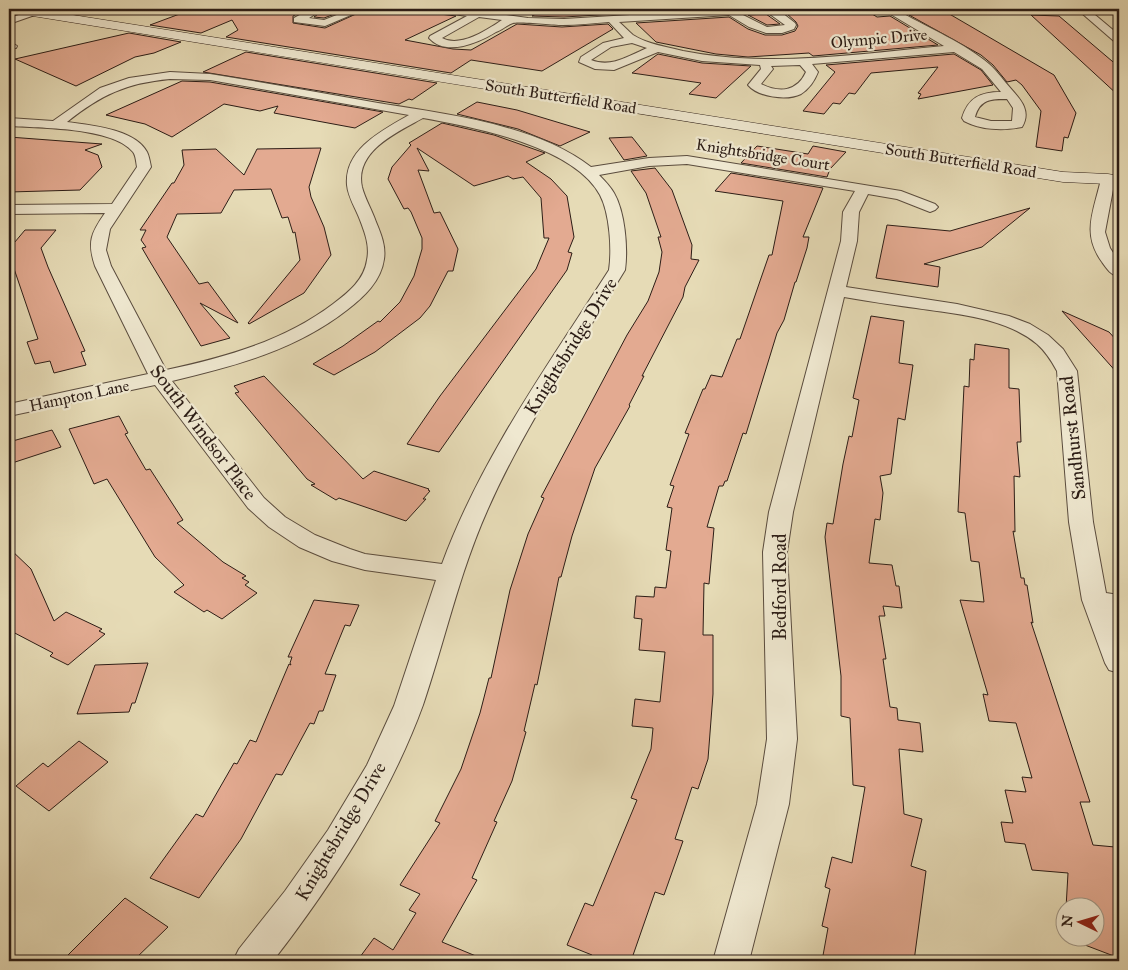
<svg xmlns="http://www.w3.org/2000/svg" width="1128" height="970" viewBox="0 0 1128 970" font-family="'IM FELL Great Primer',serif">
  <style>
    .building { fill: #e3aa91; stroke: #2c1d16 }
    .lines { fill: none; stroke-linecap: round; stroke-linejoin: round }
    .street-casing { stroke: #5a4c3e; stroke-width: 2 }
    .secondary-casing { stroke: #2c1d16; stroke-width: 1 }
    .street { fill: #efe8d0; fill-rule: evenodd }
    .secondary { fill: #efe8d0; fill-rule: evenodd }
    .labels { text-anchor: middle; stroke-width: 4.5; stroke-linejoin: round; paint-order: stroke }
    .far-street-label { font-size: 16px; fill: #2c1d16; stroke: #efe8d0 }
    .street-label { font-size: 19px; fill: #2c1d16; stroke: #efe8d0 }
  </style>
  <rect width="100%" height="100%" fill="#e6dbb6"/>
  <filter id="stains"><feTurbulence type="fractalNoise" baseFrequency=".004" numOctaves="4"/><feColorMatrix values="0 0 0 0 .2 0 0 0 0 .09 0 0 0 0 .02 0 0 0 .5 -.17"/></filter>
  <radialGradient id="worn" r=".72"><stop offset=".6" stop-color="#630" stop-opacity="0"/><stop offset="1" stop-color="#630" stop-opacity=".3"/></radialGradient>
  <g class="building">
    <polygon points="193,9 307,9 293,16 293,23 325,28 367,9 433,9 440,14 456,16 405,40 453,49 471,50 517,24 562,27 608,24 613,29 542,71 471,60 451,73 226,37 238,30 232,20 201,33 150,25"/>
    <polygon points="325,9 348,9 324,18 314,17"/>
    <polygon points="545,9 702,9 564,17 532,16"/>
    <polygon points="864,9 877,17 890,16 938,45 813,56 809,53 748,57 716,54 656,42 636,23 729,17 748,29 765,35 782,35 795,31 798,26 796,22 786,13"/>
    <polygon points="946,12 1054,75 1076,113 1068,138 1064,137 1062,151 1036,147 1041,111 1022,85 1016,80 1007,82 993,65 981,55 909,15"/>
    <polygon points="766,14 780,24 767,25 748,15"/>
    <polygon points="1031,15 1059,16 1119,67 1119,96"/>
    <polygon points="129,33 181,42 154,53 135,57 76,86 15,59"/>
    <polygon points="246,52 437,83 412,100 409,99 399,104 203,72"/>
    <polygon points="658,54 702,63 751,66 716,98 689,94 701,83 632,73"/>
    <polygon points="954,54 981,70 993,85 918,99 921,94 918,93 938,67 871,73 855,94 849,93 840,104 833,103 824,114 803,111 835,72 826,65"/>
    <polygon points="182,81 210,82 383,112 355,128 274,113 278,106 260,111 224,104 172,137 145,124 106,115"/>
    <polygon points="477,102 517,110 590,132 560,146 518,129 457,114"/>
    <polygon points="442,123 494,135 545,153 526,162 551,179 567,196 574,237 568,252 572,253 567,270 439,452 407,444 440,396 536,269 549,238 544,238 541,198 523,177 513,179 508,176 474,186 417,148 429,171 418,170 434,213 440,212 458,249 453,271 448,271 430,306 420,318 375,352 334,375 313,364 343,346 378,321 380,322 400,302 414,276 422,249 422,238 411,212 408,208 404,209 388,179 392,167 411,145 409,143"/>
    <polygon points="9,137 102,144 85,150 98,155 102,167 80,190 9,192"/>
    <polygon points="632,137 647,156 624,160 609,138"/>
    <polygon points="757,146 808,154 813,146 846,152 830,169 827,177 741,163"/>
    <polygon points="321,148 309,187 311,197 324,227 331,255 304,293 249,324 248,323 300,260 295,232 293,233 288,217 282,218 271,189 234,190 221,213 177,214 167,237 199,284 208,282 238,323 200,303 230,338 201,346 149,260 142,248 146,247 141,240 146,230 140,230 172,183 174,183 184,165 182,150 216,149 244,175 257,149"/>
    <polygon points="655,168 672,190 692,245 691,259 699,260 685,287 683,297 642,376 644,376 629,405 630,406 595,468 572,536 561,577 559,577 537,685 535,684 524,731 526,732 512,781 494,821 497,822 472,878 477,880 442,942 488,961 357,961 374,938 393,950 416,913 409,910 420,894 400,885 440,823 435,821 461,769 480,713 489,678 491,678 510,590 528,534 544,498 541,497 627,335 648,301 659,272 662,252 658,237 661,237 646,193 631,171"/>
    <polygon points="731,173 823,188 803,237 809,237 807,248 796,282 795,282 784,320 777,333 746,434 743,433 727,481 725,481 723,486 719,486 707,527 714,528 709,584 704,583 703,635 713,635 713,694 708,759 698,789 692,787 675,839 683,841 664,895 655,892 631,961 590,961 592,955 567,945 585,903 593,906 637,800 631,798 651,749 653,728 632,726 635,699 660,702 665,652 639,650 642,619 634,618 636,596 654,597 655,587 666,588 671,551 666,550 672,508 667,507 674,486 670,485 689,434 685,433 703,389 705,389 711,375 722,377 737,339 740,339 769,255 772,255 783,201 715,191"/>
    <polygon points="1030,208 982,247 924,264 940,267 938,287 876,278 887,225 950,231"/>
    <polygon points="25,230 56,230 41,248 48,267 85,351 81,352 86,365 54,373 50,361 35,364 27,342 38,339 9,254 9,249"/>
    <polygon points="1062,311 1109,332 1119,343 1119,375"/>
    <polygon points="871,316 904,321 899,363 913,365 905,420 898,418 891,474 880,476 883,493 880,520 875,519 869,563 892,565 896,586 899,586 902,608 883,606 885,616 879,616 886,659 883,659 890,707 897,708 898,720 920,723 923,752 899,749 904,814 922,819 911,866 926,871 914,961 822,961 828,928 822,926 830,889 825,887 832,857 852,863 865,787 853,785 850,718 841,716 841,676 825,537 827,523 833,524 843,464 849,436 852,437 859,400 853,398"/>
    <polygon points="975,344 1009,349 1009,388 1019,389 1021,442 1017,442 1020,477 1014,476 1015,532 1013,531 1021,578 1024,578 1025,585 1027,585 1033,623 1031,622 1090,802 1080,802 1093,845 1115,847 1119,859 1119,958 1064,937 1066,910 1066,938 1096,938 1096,908 1066,908 1068,873 1032,870 1025,844 1005,842 1001,822 1013,823 1005,790 1026,792 1022,777 1032,778 1016,723 989,721 983,694 988,695 960,600 984,602 979,562 971,561 965,513 958,512 964,386 969,387 970,359 974,360"/>
    <polygon points="264,376 363,479 374,471 429,489 428,490 430,491 423,499 426,499 406,521 339,498 336,500 311,485 315,484 307,479 235,393 239,392 234,386"/>
    <polygon points="119,416 128,433 125,434 146,470 150,469 183,520 177,523 223,562 246,576 242,578 249,582 245,585 257,593 222,619 207,610 204,612 174,592 184,585 155,557 107,479 94,484 69,429"/>
    <polygon points="52,430 61,447 9,464 9,442"/>
    <polygon points="9,548 31,569 54,621 66,612 102,629 99,631 105,634 68,665 50,656 53,653 9,630"/>
    <polygon points="314,600 359,605 350,626 345,625 325,674 336,675 323,711 319,711 314,724 310,723 282,775 276,774 241,839 199,898 150,878 196,814 203,817 234,763 237,764 250,740 256,742 289,664 291,665 290,663 292,657 288,657"/>
    <polygon points="148,663 135,703 132,703 129,712 77,714 95,665"/>
    <polygon points="79,741 108,762 49,811 16,786 43,763 48,767"/>
    <polygon points="125,898 168,927 133,961 62,961"/>
  </g>
  <g class="lines">
    <defs>
      <g id="street">
        <polygon points="38,9 52,9 9,24 9,18"/>
        <polygon points="311,9 323,9 309,18 324,20 352,9 365,9 325,26 294,22 294,18"/>
        <path d="M435,9H460L528,18L564,19L729,9H777L795,23L796,25L794,29L782,33H766L749,27L729,15L619,22C624,26 628,31 633,35C647,44 667,47 683,51C769,68 858,54 944,46L882,9H931L926,12L902,13C929,28 966,44 989,64C997,71 1004,81 1012,90C1022,101 1031,112 1022,127C1003,131 981,130 964,121L962,118C968,98 980,92 1001,92L982,69L954,52L812,64L818,72C815,80 809,89 801,94C787,101 758,97 748,85L761,69L760,65L702,61L658,52L614,70L595,69L579,62L581,57L603,43L624,38L609,22C593,23 578,25 562,25C554,25 517,21 513,23C507,25 502,30 496,32C478,43 446,57 429,38L430,36L467,16L440,12ZM767,12L785,25L767,27L741,14ZM479,17L502,20C487,30 460,48 442,38ZM632,43L647,48C628,56 612,68 591,60L611,47ZM800,65L806,72C797,92 779,93 761,84L773,69L771,66ZM1007,99L1013,108L1012,121H991L975,117C980,99 991,99 1007,99Z"/>
        <polygon points="1077,9 1088,9 1119,35 1119,43 1115,42"/>
        <polygon points="9,41 17,46 16,48 9,48"/>
        <path d="M170,72L210,74C266,83 322,93 378,103C446,114 535,124 591,167L649,158L687,156L901,191L935,204L938,207L935,210L930,212L897,199L868,194L859,212L857,241L846,287L957,304L1009,316L1030,324L1048,335L1063,349L1077,371L1093,522L1106,593L1119,595V613L1113,612L1119,629V673L1109,670L1105,663L1082,600L1069,522L1057,371C1051,360 1046,352 1037,344C1005,317 955,314 916,308C892,305 868,301 844,297L793,512L787,552L797,739L789,804L749,961H713L757,804L767,739L763,552L769,512L841,241L843,212L855,191L687,164L649,166L599,175C604,180 610,186 614,193C625,212 628,248 625,270C577,349 524,427 487,511C459,574 445,640 423,705C389,798 333,883 273,961H233L239,949L285,891L328,830L367,765L394,706L436,580L365,570L332,561L299,547L269,527L248,508L155,385L9,416V404L148,374L95,266C87,242 91,233 105,213L9,214V205L112,204L137,167C136,162 136,156 133,152C113,127 39,128 9,126V118L53,121L100,88L129,78ZM170,79L210,80L409,115C383,130 344,149 347,185C348,197 356,209 360,220C365,233 370,246 367,260C364,280 349,292 333,304C284,341 226,357 166,370L111,266L106,250L110,229L151,167C150,162 149,156 147,152C135,129 90,125 67,122C101,95 126,83 170,79ZM423,118C473,127 574,146 600,195C610,214 612,250 609,270C548,365 481,458 442,564L365,554L350,549L315,535L285,517L264,498L172,381C235,366 296,350 347,310C364,297 381,281 384,259C386,246 381,234 376,222C372,210 365,199 362,187C354,151 398,132 423,118Z"/>
        <path d="M1108,175L1113,176L1115,179L1105,232L1110,248L1119,262V277C1111,275 1107,269 1102,262C1081,233 1094,211 1101,179L1103,176Z"/>
      </g>
      <polygon id="secondary" points="9,9 35,9 1063,172 1108,174 1114,175 1117,179 1114,183 1108,184 1063,182 14,13 10,12"/>
    </defs>
    <use href="#street" class="street-casing"/>
    <use href="#secondary" class="secondary-casing"/>
    <use href="#street" class="street"/>
    <use href="#secondary" class="secondary"/>
  </g>
  <g class="labels">
    <g class="far-street-label">
      <text transform="translate(879 38) rotate(-5)" y="6">Olympic Drive</text>
      <text transform="translate(561 96) rotate(9)" y="6">South Butterfield Road</text>
      <text transform="translate(763 154) rotate(9)" y="6">Knightsbridge Court</text>
      <text transform="translate(961 160) rotate(9)" y="6">South Butterfield Road</text>
      <text transform="translate(79 395) rotate(-12)" y="6">Hampton Lane</text>
    </g>
    <g class="street-label">
      <text transform="translate(570 346) rotate(-58)" y="7">Knightsbridge Drive</text>
      <text transform="translate(204 432) rotate(53)" y="7">South Windsor Place</text>
      <text transform="translate(1072 438) rotate(-96)" y="7">Sandhurst Road</text>
      <text transform="translate(779 587) rotate(-90)" y="7">Bedford Road</text>
      <text transform="translate(340 831) rotate(-59)" y="7">Knightsbridge Drive</text>
    </g>
  </g>
  <rect width="1128" height="970" fill="none" stroke="#e6dbb6" stroke-width="30"/>
  <rect x="10" y="10" width="1108" height="950" fill="none" stroke="#2c1d16" stroke-width="2.5"/>
  <rect x="15" y="15" width="1098" height="940" fill="none" stroke="#2c1d16"/>
  <g transform="translate(1080 922) rotate(275)"><circle r="24" fill="#efe8d0" stroke="#a19786"/>
  <path d="M0-4L9 19L0 12L-9 19Z" fill="#8f2418"/>
  <text y="-8" font-size="14" font-weight="bold" text-anchor="middle" fill="#2c1d16">N</text>
  </g>
  <rect width="100%" height="100%" filter="url(#stains)"/>
  <rect width="100%" height="100%" fill="url(#worn)"/>
</svg>
